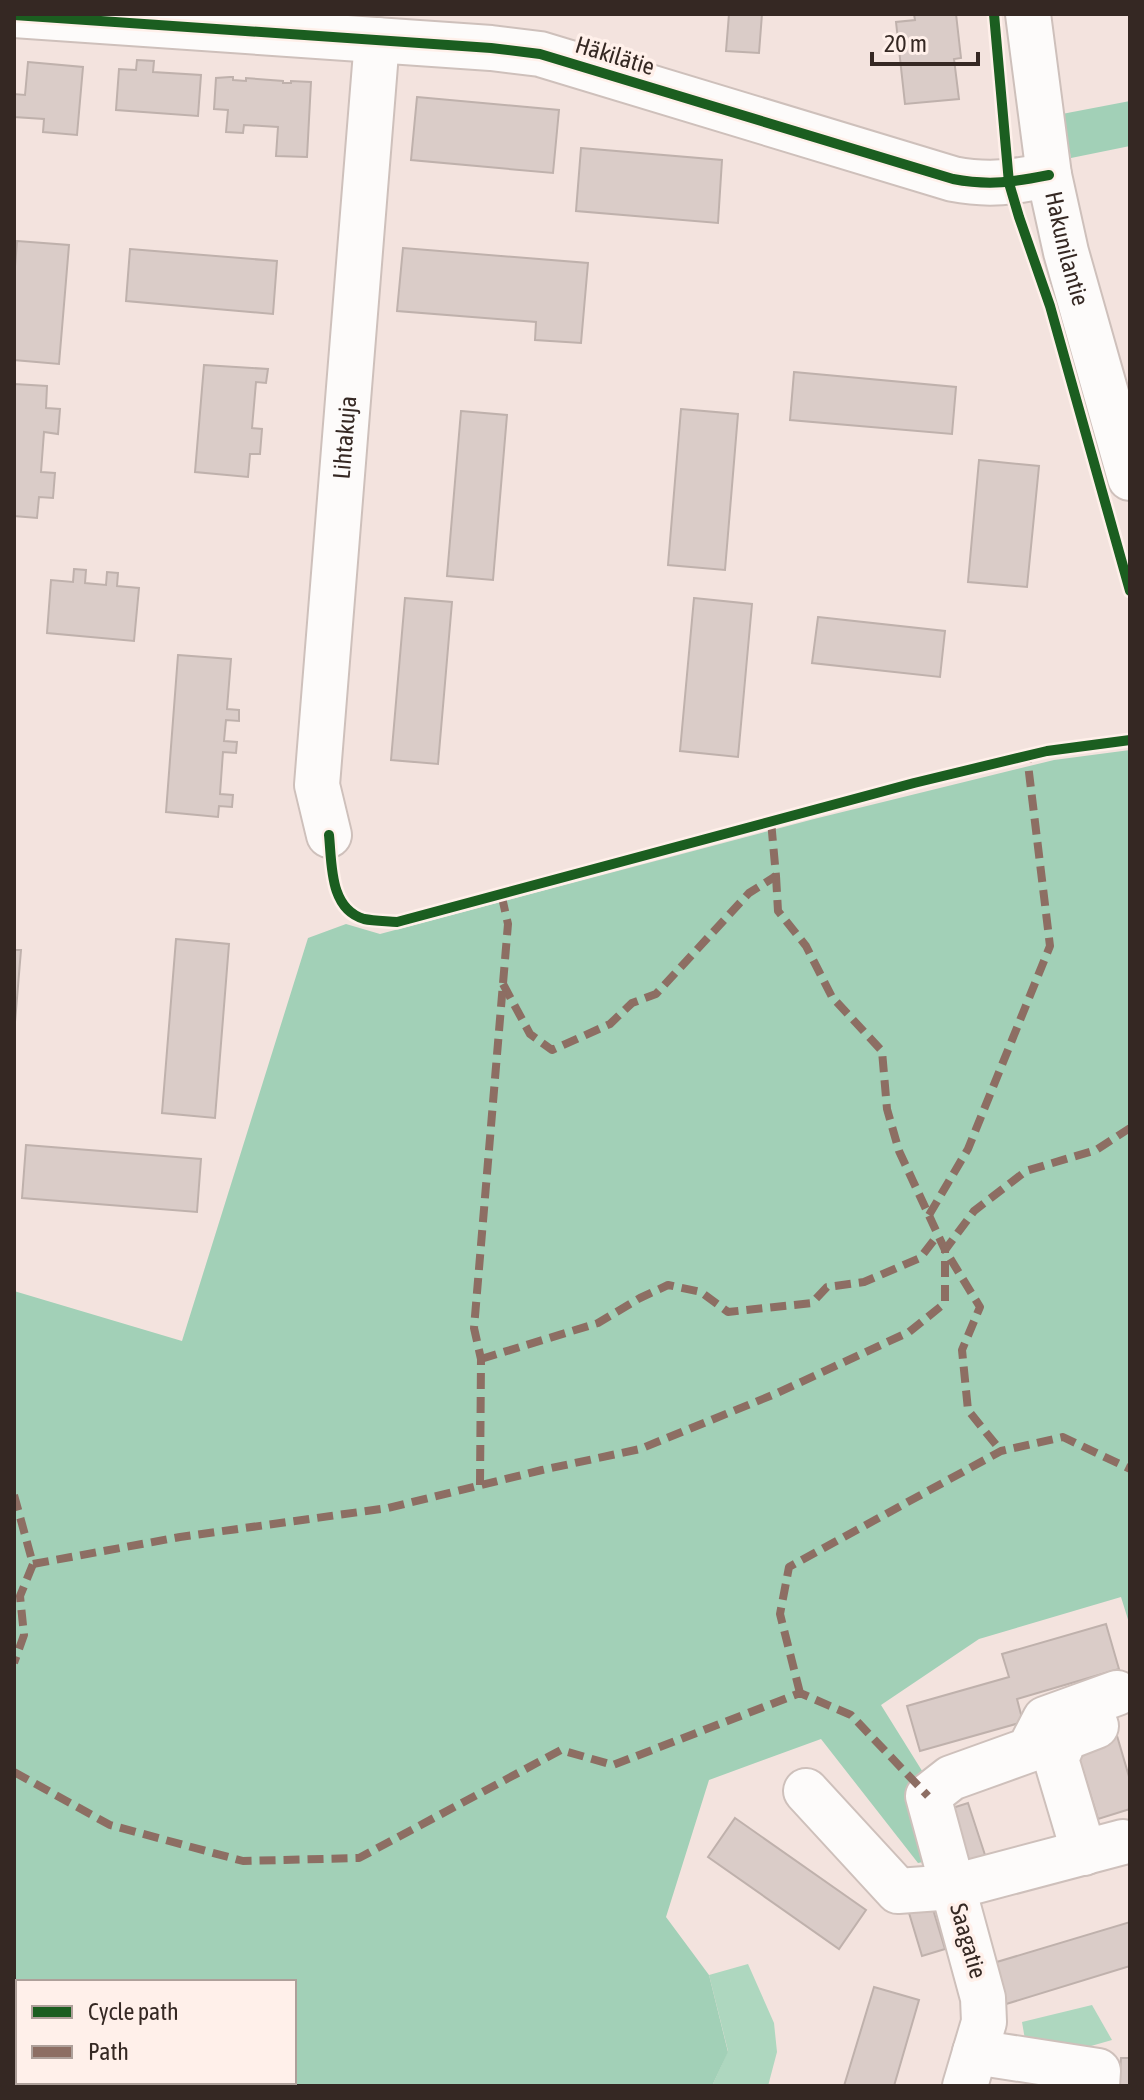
<svg xmlns="http://www.w3.org/2000/svg" width="1144" height="2100" viewBox="0 0 1144 2100" font-family="'Asap Condensed',sans-serif">
  <style>
    .green { fill: #aed7bf }
    .forest { fill: #a2d0b7 }
    .building { fill: #daccc8; stroke: #bfb1ac; stroke-width: 2 }
    .lines { fill: none; stroke-linecap: round; stroke-linejoin: round }
    .minor-casing { stroke: #cec0bb; stroke-width: 48 }
    .minor { stroke: #fdfbfa; stroke-width: 44 }
    .quiet { stroke: #8d6e63; stroke-width: 8; stroke-dasharray: 16 8; stroke-linecap: butt }
    .cycleway-casing { stroke: #fff0ea; stroke-width: 15 }
    .cycleway { stroke: #1b5e20; stroke-width: 10 }
    .labels { text-anchor: middle; stroke-width: 7; stroke-linejoin: round; paint-order: stroke }
    .street-label { font-size: 24px; fill: #352823; stroke: #fff0ea }
  </style>
  <rect width="100%" height="100%" fill="#f3e3de"/>
  <g class="green">
    <polygon points="748,1964 774,2023 777,2052 768,2086 712,2086 728,2051 709,1975"/>
    <polygon points="1092,2005 1112,2040 1063,2054 1027,2051 1022,2022"/>
  </g>
  <g class="forest">
    <polygon points="1130,101 1130,146 1071,158 1062,114"/>
    <polygon points="1130,750 1130,1626 1121,1597 979,1639 881,1705 934,1790 952,1856 918,1863 821,1739 709,1780 666,1917 709,1975 728,2052 712,2086 39,2086 39,2082 294,2082 294,1982 18,1982 18,2019 14,2016 14,1291 182,1341 308,938 346,924 380,934 814,819 1054,760"/>
  </g>
  <g class="building">
    <polygon points="729,14 762,14 759,53 726,51"/>
    <polygon points="914,14 956,14 961,58 954,59 959,99 905,104 896,22 915,20"/>
    <polygon points="137,60 154,61 153,72 201,75 198,116 116,110 119,69 136,70"/>
    <polygon points="28,62 83,67 77,135 43,132 44,119 14,117 14,94 25,95"/>
    <polygon points="230,77 233,77 233,80 246,81 246,78 283,81 283,83 291,83 291,81 311,82 307,157 276,156 278,127 244,125 243,133 226,132 228,110 214,109 216,78"/>
    <polygon points="417,97 559,110 553,173 411,160"/>
    <polygon points="581,148 722,160 718,223 576,211"/>
    <polygon points="17,241 69,245 59,364 14,360 14,279"/>
    <polygon points="403,248 588,263 581,343 535,340 536,322 397,311"/>
    <polygon points="130,249 277,261 273,314 126,301"/>
    <polygon points="204,365 268,369 266,383 256,382 252,428 262,429 260,454 250,454 248,477 195,472"/>
    <polygon points="794,372 956,387 952,434 790,420"/>
    <polygon points="14,384 47,386 46,408 60,409 58,434 44,432 41,472 55,473 53,498 39,497 37,518 14,516"/>
    <polygon points="681,409 738,414 725,570 668,565"/>
    <polygon points="461,411 507,415 493,580 447,576"/>
    <polygon points="979,460 1039,466 1027,587 968,582"/>
    <polygon points="74,569 86,570 85,583 106,585 107,572 118,573 117,586 139,588 134,641 47,633 51,580 73,582"/>
    <polygon points="405,598 452,602 438,764 391,760"/>
    <polygon points="694,598 752,604 738,757 680,751"/>
    <polygon points="818,617 945,631 940,677 812,663"/>
    <polygon points="178,655 231,659 227,709 239,710 239,721 226,720 224,741 237,742 236,753 223,752 220,794 233,795 232,807 219,806 218,817 166,812"/>
    <polygon points="176,939 229,944 215,1118 162,1113"/>
    <polygon points="14,950 21,950 14,1034"/>
    <polygon points="26,1145 201,1159 197,1212 22,1198"/>
    <polygon points="1106,1624 1119,1669 1017,1699 1023,1722 920,1751 907,1706 1009,1677 1002,1654"/>
    <polygon points="1115,1729 1130,1780 1130,1809 1098,1819 1074,1742"/>
    <polygon points="968,1803 986,1858 960,1866 943,1811"/>
    <polygon points="735,1818 866,1910 839,1949 708,1857"/>
    <polygon points="932,1906 945,1949 922,1956 909,1913"/>
    <polygon points="1130,1922 1130,1966 1003,2005 990,1964"/>
    <polygon points="874,1987 919,2000 894,2086 844,2086"/>
    <polygon points="1121,2058 1130,2058 1130,2086 1119,2086"/>
  </g>
  <g class="lines">
    <defs>
      <g id="minor">
        <path id="s1" d="M1028,14L1049,175L1066,252L1130,478"/>
        <path d="M14,15L491,48L540,54L953,179C990,186 1013,182 1049,175"/>
        <path id="s2" d="M329,835L317,785L377,40"/>
        <polyline points="806,1791 898,1891 953,1887 1123,1842"/>
        <polyline points="1084,1853 1056,1759 1065,1738 1096,1726"/>
        <polyline points="975,2052 1098,2071 1097,2086"/>
        <polyline points="965,2086 984,2022 983,1998 928,1796 951,1778 1029,1750 1045,1719 1117,1693"/>
      </g>
    </defs>
    <use href="#minor" class="minor-casing"/>
    <use href="#minor" class="minor"/>
    <g class="quiet">
      <polyline points="776,876 778,911 806,946 832,997 882,1051 887,1109 899,1151 945,1250 980,1307 962,1350 968,1410 1001,1451"/>
      <polyline points="503,984 530,1034 552,1050 610,1024 632,1003 656,994 749,893 776,876 771,821"/>
      <polyline points="929,1215 968,1149 1050,946 1027,756"/>
      <polyline points="481,1359 598,1323 640,1298 668,1285 701,1292 728,1312 812,1303 827,1287 864,1282 920,1258 938,1235"/>
      <polyline points="480,1485 481,1359 474,1328 508,924 501,893"/>
      <polyline points="14,1495 33,1564 20,1596 24,1635 14,1663"/>
      <polyline points="33,1564 180,1537 388,1508 542,1470 640,1449 775,1394 909,1332 945,1303 945,1250 974,1211 1026,1171 1096,1150 1130,1128"/>
      <polyline points="800,1693 780,1614 789,1567 1001,1451 1063,1437 1130,1469"/>
      <polyline points="14,1772 110,1825 243,1861 359,1858 561,1750 613,1765 800,1693 851,1715 928,1796"/>
    </g>
    <defs>
      <g id="cycleway">
        <polyline points="994,14 1009,183 1019,217 1050,306 1130,591"/>
        <path d="M14,15L491,48L540,54L953,179C990,186 1013,182 1049,175"/>
        <path d="M329,835C332,863 329,909 364,919C374,921 386,921 397,922L914,783L1047,751L1130,740"/>
      </g>
    </defs>
    <use href="#cycleway" class="cycleway-casing"/>
    <use href="#cycleway" class="cycleway"/>
  </g>
  <g class="labels">
    <g class="street-label">
      <text transform="translate(615 56) rotate(17)" y="8">Häkilätie</text>
      <text dy="8" stroke="none"><textPath href="#s1" startOffset="238">Hakunilantie</textPath></text>
      <text dy="8" stroke="none"><textPath href="#s2" startOffset="400">Lihtakuja</textPath></text>
      <text transform="translate(968 1941) rotate(74)" y="8">Saagatie</text>
    </g>
  </g>
  <rect width="1144" height="2100" fill="none" stroke="#352823" stroke-width="32"/>
  <rect x="16" y="1980" width="280" height="104" fill="#fff0ea" stroke="#aea09a" stroke-width="2"/>
  <rect x="32" y="2006" width="40" height="12" fill="#1b5e20" stroke="#aea09a" stroke-width="2"/>
  <text x="88" y="2020" font-size="24" fill="#352823">Cycle path</text>
  <rect x="32" y="2046" width="40" height="12" fill="#8d6e63" stroke="#aea09a" stroke-width="2"/>
  <text x="88" y="2060" font-size="24" fill="#352823">Path</text>
  <path d="M872 52v12h106v-12" fill="none" stroke="#352823" stroke-width="4"/>
  <text x="884" y="52" font-size="24" fill="#352823" stroke="#fff0ea" stroke-width="6" paint-order="stroke">20 m</text>
</svg>
